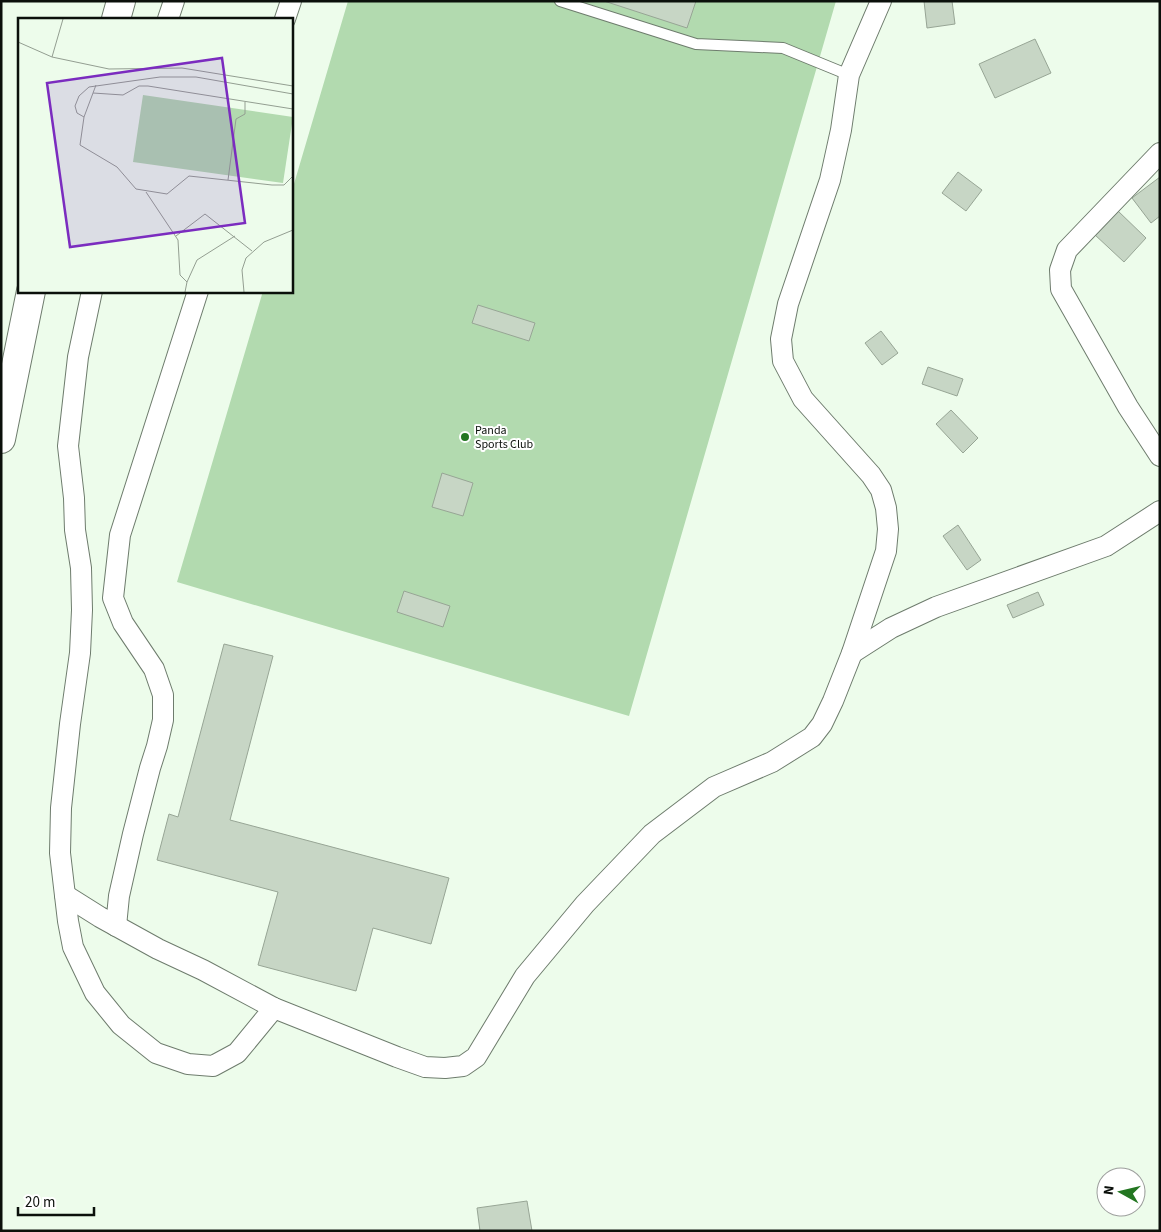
<svg xmlns="http://www.w3.org/2000/svg" width="1161" height="1232" viewBox="0 0 1161 1232" font-family="'Source Sans 3',sans-serif">
  <style>
    .green { fill: #b2daaf }
    .building { fill: #c7d6c5; stroke: #97a595 }
    .lines { fill: none; stroke-linecap: round; stroke-linejoin: round }
    .lane-casing { stroke: #6e7c6d; stroke-width: 12 }
    .street-casing { stroke: #6e7c6d; stroke-width: 22 }
    .secondary-casing { stroke: #6e7c6d; stroke-width: 30 }
    .lane { stroke: #fff; stroke-width: 10 }
    .street { stroke: #fff; stroke-width: 20 }
    .secondary { stroke: #fff; stroke-width: 28 }
    .poi-dot { fill: #237621; stroke: #fff; stroke-width: 2 }
    .labels { text-anchor: middle; stroke-width: 4; stroke-linejoin: round; paint-order: stroke }
    .poi-label { font-size: 12px; fill: #0b100b; stroke: #fff; text-anchor: start }
    .inset-road { fill: none; stroke: #939e91; stroke-width: 1 }
    .view { fill: #7b2cbf; fill-opacity: 0.15; stroke: #7b2cbf; stroke-width: 2.5 }
    .inset-edge { fill: none; stroke: #0b100b; stroke-width: 2.5 }
  </style>
  <rect width="100%" height="100%" fill="#edfceb"/>
  <polygon class="green" points="348,1 836,1 629,716 177,582 263,291 291,291 291,194"/>
  <g class="building">
    <polygon points="604,1 696,1 687,28"/>
    <polygon points="924,1 952,1 955,24 927,28"/>
    <polygon points="1035,39 1051,73 995,98 979,64"/>
    <polygon points="958,172 982,190 966,211 942,193"/>
    <polygon points="1160,177 1160,216 1151,223 1132,198"/>
    <polygon points="1117,210 1146,238 1124,262 1094,234"/>
    <polygon points="478,305 535,323 529,341 472,323"/>
    <polygon points="881,331 898,353 882,365 865,343"/>
    <polygon points="928,367 963,379 957,396 922,384"/>
    <polygon points="951,410 978,438 963,453 936,424"/>
    <polygon points="442,473 473,483 463,516 432,507"/>
    <polygon points="958,525 981,560 967,570 943,536"/>
    <polygon points="404,591 450,606 443,627 397,612"/>
    <polygon points="1038,592 1044,605 1013,618 1007,605"/>
    <polygon points="224,644 273,656 230,820 449,878 431,944 373,928 356,991 258,965 278,892 157,860 169,814 178,817"/>
    <polygon points="527,1201 532,1231 480,1231 477,1208"/>
  </g>
  <g class="lines">
    <defs>
      <polyline id="lane" points="560,1 696,44 783,48 849,75"/>
      <g id="street">
        <polyline points="168,19 174,1"/>
        <polyline points="285,19 291,1"/>
        <polyline points="1160,153 1067,250 1060,270 1061,289 1128,407 1160,456"/>
        <polyline points="92,291 78,357 68,446 74,498 75,530 81,568 82,610 80,653 70,724 61,808 60,853 68,921 73,947 95,993 121,1025 156,1053 188,1064 213,1066 237,1053 274,1008"/>
        <polyline points="852,653 891,628 936,607 1106,546 1160,511"/>
        <polyline points="65,895 100,917 158,949 203,970 274,1008 397,1057 425,1067 445,1068 463,1066 476,1057 525,976 585,904 652,834 714,787 772,762 812,737 822,724 833,701 852,653 886,551 888,529 886,508 881,490 871,475 803,399 783,361 781,339 788,304 830,180 841,130 849,75 881,1"/>
        <polyline points="116,926 119,896 133,834 150,768 157,746 163,720 163,695 154,669 123,623 113,598 120,535 198,291"/>
      </g>
      <g id="secondary">
        <polyline points="116,19 121,1"/>
        <polyline points="1,439 31,291"/>
      </g>
    </defs>
    <use href="#lane" class="lane-casing"/>
    <use href="#street" class="street-casing"/>
    <use href="#secondary" class="secondary-casing"/>
    <use href="#lane" class="lane"/>
    <use href="#street" class="street"/>
    <use href="#secondary" class="secondary"/>
  </g>
  <circle class="poi-dot" cx="465" cy="437" r="5"/>
  <g class="labels">
    <g class="poi-label">
      <text x="475" y="434">Panda<tspan x="475" dy="14">Sports Club</tspan></text>
    </g>
  </g>
  <g transform="translate(18 18)">
    <rect width="275" height="275" fill="#edfceb"/>
    <path d="M125,77L275,99L265,165L115,144Z" fill="#b2daaf"/>
    <path class="inset-road" d="M0,24L34,39L91,51L164,50L275,68M34,39L45,1M78,67L66,99L62,127L99,149L118,171L149,176L171,158L254,167H266L275,158M75,75L105,77L121,68H130L275,91M66,99L59,95L57,88L61,78L71,69L142,59H178L275,76M210,162L218,101L227,96V84M128,174L160,222L162,257L169,264L167,274M158,218L187,196L234,233M169,264L179,242L217,218M226,274L224,252L228,240L246,224L275,212"/>
    <path class="view" d="M204,40L227,205L52,229L29,65Z"/>
    <rect width="275" height="275" class="inset-edge"/>
  </g>
  <rect width="1161" height="1232" fill="none" stroke="#0b100b" stroke-width="5"/>
  <g transform="translate(1121 1192) rotate(278)"><circle r="24" fill="#ffffff" stroke="#9d9f9d"/>
  <path d="M0-4L9 19L0 12L-9 19Z" fill="#237621"/>
  <text y="-8" font-size="14" font-weight="bold" text-anchor="middle" fill="#0b100b">N</text>
  </g>
  <path d="M18 1207v8h76v-8" fill="none" stroke="#0b100b" stroke-width="2.5"/>
  <text x="25" y="1207" font-size="15" fill="#0b100b" stroke="#ffffff" stroke-width="4" paint-order="stroke">20 m</text>
</svg>
